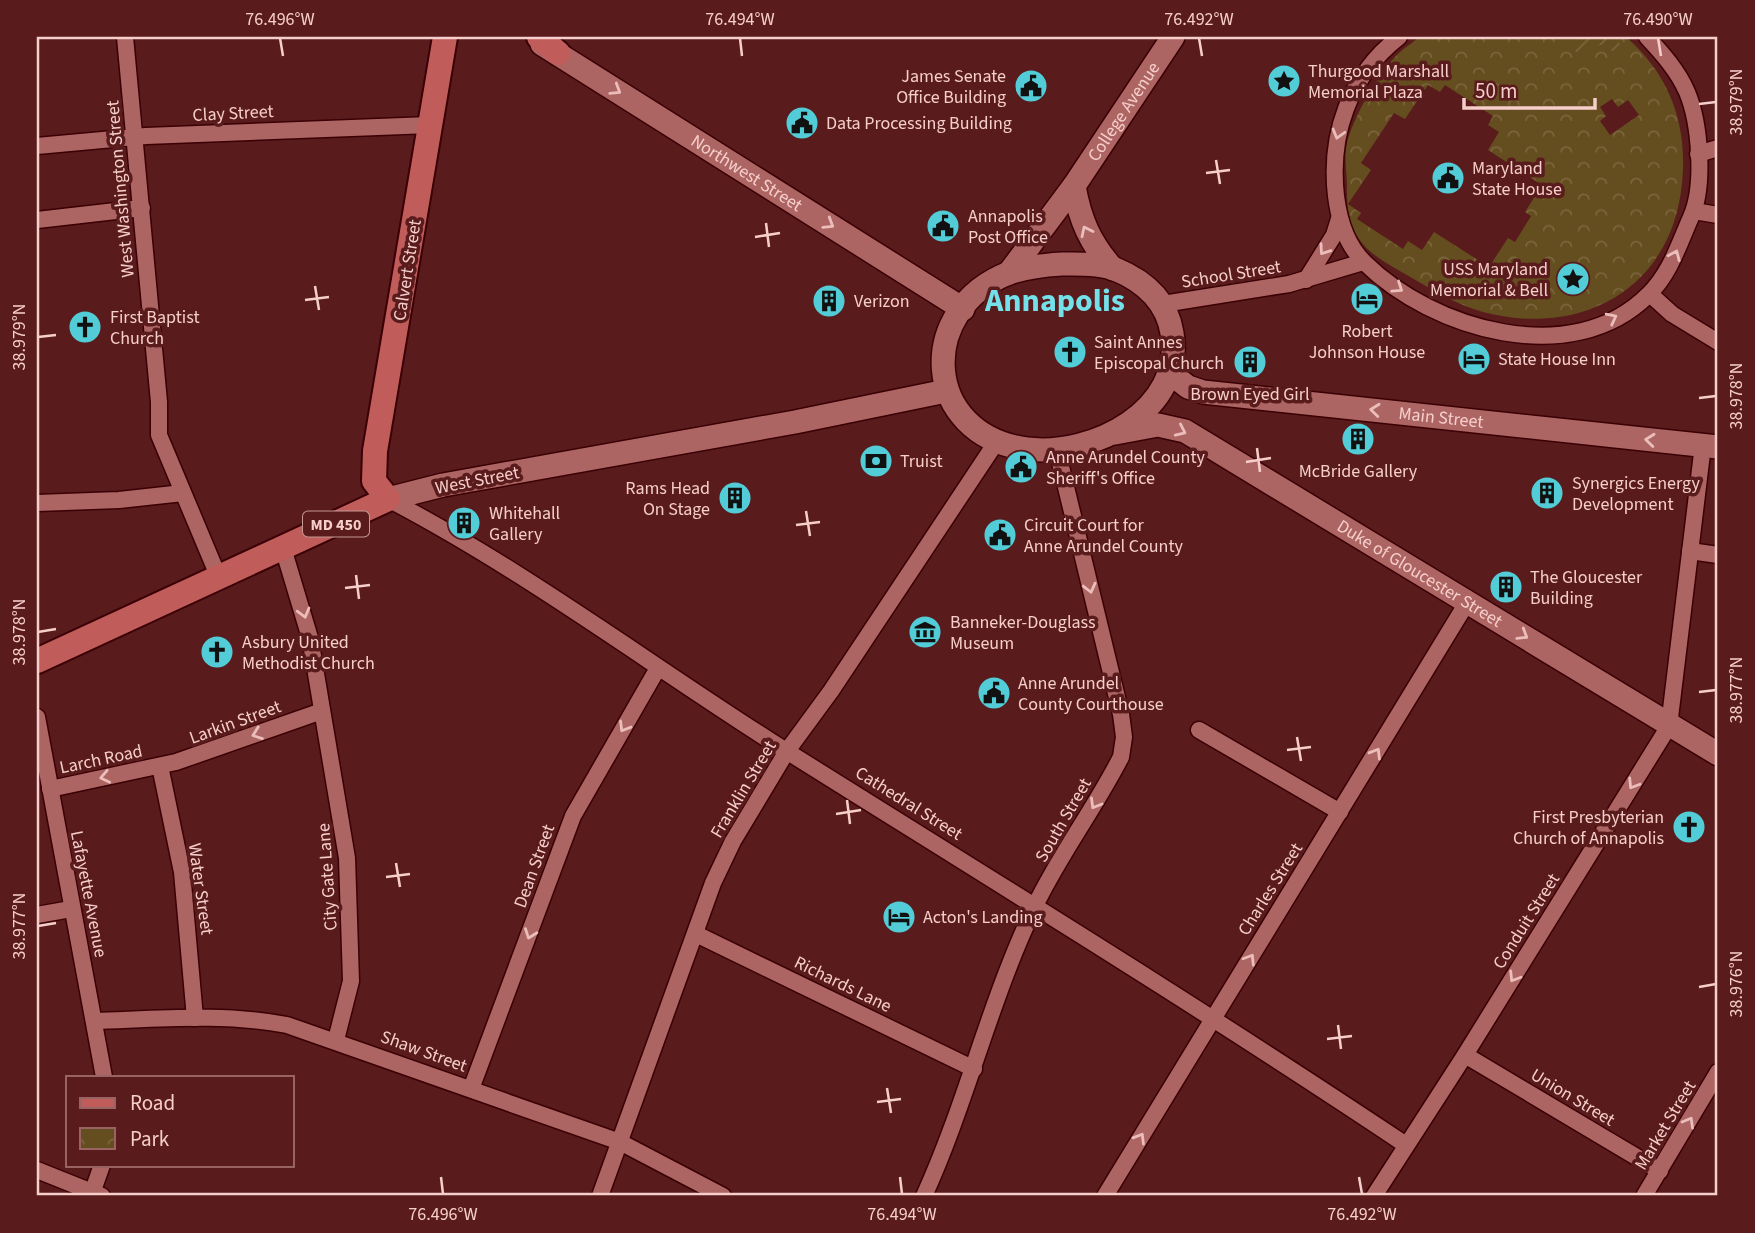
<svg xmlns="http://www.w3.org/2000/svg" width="1755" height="1233" viewBox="0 0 1755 1233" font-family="'Source Sans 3',sans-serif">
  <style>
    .park { fill: url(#park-crowns); fill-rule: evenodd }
    .garden { fill: url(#garden-furrows) }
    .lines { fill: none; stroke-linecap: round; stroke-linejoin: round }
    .minor-casing { stroke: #3b0005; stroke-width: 19 }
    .secondary-casing { stroke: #3b0005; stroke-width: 26 }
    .primary-casing { stroke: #3b0005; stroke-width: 28 }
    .minor { stroke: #ac6562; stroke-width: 16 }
    .secondary { stroke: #ac6562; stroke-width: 23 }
    .primary { stroke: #c05d5b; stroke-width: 24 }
    .oneway { stroke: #ebbebb }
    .ticks { fill: none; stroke: #f6cecb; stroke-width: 2.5 }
    .labels { text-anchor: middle; stroke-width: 7; stroke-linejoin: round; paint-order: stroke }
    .shield { fill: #591b1c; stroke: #c79896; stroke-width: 2 }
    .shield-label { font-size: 16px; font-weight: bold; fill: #f6cecb }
    .poi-label { font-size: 18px; fill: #f6cecb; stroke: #591b1c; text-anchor: start }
    .street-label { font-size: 18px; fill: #f6cecb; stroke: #591b1c }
    .town-label { font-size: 32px; font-weight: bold; fill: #74e0e9; stroke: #591b1c }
    .neatline { fill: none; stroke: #f6cecb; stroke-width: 2.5 }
    .ticks-label { font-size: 18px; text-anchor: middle; fill: #f6cecb }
  </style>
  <defs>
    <pattern id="park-crowns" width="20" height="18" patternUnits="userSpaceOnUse" patternTransform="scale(1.75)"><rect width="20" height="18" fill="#644d1e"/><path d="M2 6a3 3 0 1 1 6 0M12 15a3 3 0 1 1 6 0" fill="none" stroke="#7b653d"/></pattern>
    <pattern id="garden-furrows" width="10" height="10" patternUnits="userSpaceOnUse" patternTransform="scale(1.75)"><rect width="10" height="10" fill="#644d1e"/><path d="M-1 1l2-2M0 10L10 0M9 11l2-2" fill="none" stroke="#7b653d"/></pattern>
  </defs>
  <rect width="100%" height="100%" fill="#591b1c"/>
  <path class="park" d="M1419,37H1626C1670,75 1688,125 1682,183C1672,289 1581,338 1483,312C1457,305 1435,291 1412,278C1389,264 1364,254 1353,228C1347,215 1347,200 1347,186C1347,170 1343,155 1348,139C1356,113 1379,72 1399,53C1405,47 1413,43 1419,37ZM1428,85L1440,92L1445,85L1493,116L1488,125L1499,132L1488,150L1542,185L1525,212L1531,216L1515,242L1508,238L1489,267L1434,232L1422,250L1408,241L1403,249L1357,219L1361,213L1348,204L1371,170L1361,163L1394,113L1405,119ZM1612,99L1618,107L1628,100L1639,115L1610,135L1600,121L1606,116L1600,107Z"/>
  <path class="garden" d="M1582,37H1617L1621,47L1612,51C1600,37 1591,52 1576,52L1572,45Z"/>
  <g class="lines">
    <defs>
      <g id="minor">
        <polyline points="125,37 159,402 159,435 219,578"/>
        <path d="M1399,37C1349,76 1329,135 1336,196C1339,220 1347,246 1365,263C1432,329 1572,371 1648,295C1670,274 1679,244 1691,217C1705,186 1700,123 1687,92C1678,71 1662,53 1647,37"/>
        <polyline points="37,146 146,136 430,125"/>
        <polyline points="1698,154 1718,148"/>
        <polyline points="1694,211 1718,215"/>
        <polyline points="37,220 142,208"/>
        <polyline points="1306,280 1334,235 1339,219"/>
        <polyline points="1650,294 1672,314 1718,342"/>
        <polyline points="1163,304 1289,284 1363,262"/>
        <path d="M388,499C522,569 645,661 772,742C984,875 1198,1006 1406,1145"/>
        <polyline points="37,503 119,500 183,493"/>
        <polyline points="283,548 310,638 347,858 351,981 336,1040"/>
        <polyline points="1690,551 1718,555"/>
        <polyline points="37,717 104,1077"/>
        <polyline points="1199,730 1340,812"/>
        <polyline points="160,766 182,872 195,1018"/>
        <polyline points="50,789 176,762 322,711"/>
        <polyline points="37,915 71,909"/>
        <polyline points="696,934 974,1069"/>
        <path d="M94,1021C158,1019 224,1013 287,1025L620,1142L723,1196"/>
        <polyline points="1465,1055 1660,1171"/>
        <polyline points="471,1089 573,816 658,668"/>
        <polyline points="37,1170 102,1196"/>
        <polyline points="91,1196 102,1165"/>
        <polyline points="600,1196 713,883 733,841 787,751 831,691 997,441"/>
        <path d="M924,1196C967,1102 990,999 1035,906C1060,854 1095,808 1121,757L1124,737L1121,714L1057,450"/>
        <polyline points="1105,1196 1468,601"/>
        <polyline points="1374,1196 1465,1055 1669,726 1703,445"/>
        <polyline points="1644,1196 1718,1072"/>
      </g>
      <g id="secondary">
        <path id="s1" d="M542,44L963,309"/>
        <path d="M1074,186C1080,220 1090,243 1113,269"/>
        <path d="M1062,264C1078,264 1099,263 1115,269C1144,281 1167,301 1172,333C1185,410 1093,457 1027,449C921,435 916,309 1009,273C1026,267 1045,265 1062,264Z"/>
        <path id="s2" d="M1009,273L1074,186L1173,37"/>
        <path id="s3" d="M1170,373L1188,387L1203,392L1718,447"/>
        <path id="s4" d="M1115,433L1158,425L1185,431L1718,754"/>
        <polyline points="388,499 443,485 795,422 946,391"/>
      </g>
      <g id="primary">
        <polyline points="539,37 558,53"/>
        <polyline points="37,661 388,499 374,481 375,451 445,37"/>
      </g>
    </defs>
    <use href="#minor" class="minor-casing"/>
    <use href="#secondary" class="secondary-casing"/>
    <use href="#primary" class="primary-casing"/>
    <use href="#minor" class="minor"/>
    <use href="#secondary" class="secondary"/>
    <use href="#primary" class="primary"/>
  </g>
  <defs><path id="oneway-chevron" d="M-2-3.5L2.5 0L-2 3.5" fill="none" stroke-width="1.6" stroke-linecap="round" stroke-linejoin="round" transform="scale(1.75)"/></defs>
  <g class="oneway">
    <use href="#oneway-chevron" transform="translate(616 90) rotate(32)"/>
    <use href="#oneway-chevron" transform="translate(1338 134) rotate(106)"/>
    <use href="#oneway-chevron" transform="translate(829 224) rotate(32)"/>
    <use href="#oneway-chevron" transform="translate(1086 231) rotate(-116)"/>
    <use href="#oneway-chevron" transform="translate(1324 250) rotate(125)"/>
    <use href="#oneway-chevron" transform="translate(1675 255) rotate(-66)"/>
    <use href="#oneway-chevron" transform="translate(1398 288) rotate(34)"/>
    <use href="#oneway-chevron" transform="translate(1612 318) rotate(-27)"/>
    <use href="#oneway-chevron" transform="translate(1375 410) rotate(-174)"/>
    <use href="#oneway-chevron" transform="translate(1181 431) rotate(25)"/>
    <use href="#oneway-chevron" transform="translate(1650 440) rotate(-174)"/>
    <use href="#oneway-chevron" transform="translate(1090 588) rotate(76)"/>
    <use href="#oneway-chevron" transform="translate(304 613) rotate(75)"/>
    <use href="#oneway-chevron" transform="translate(1523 635) rotate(32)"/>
    <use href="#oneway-chevron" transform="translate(624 727) rotate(121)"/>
    <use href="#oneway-chevron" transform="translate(257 734) rotate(160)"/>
    <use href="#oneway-chevron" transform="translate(1376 753) rotate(-59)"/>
    <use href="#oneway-chevron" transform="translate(105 777) rotate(168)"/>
    <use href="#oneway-chevron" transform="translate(1633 784) rotate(122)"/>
    <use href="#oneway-chevron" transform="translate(1095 804) rotate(120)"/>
    <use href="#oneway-chevron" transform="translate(530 934) rotate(110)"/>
    <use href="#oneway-chevron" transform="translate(1250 959) rotate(-58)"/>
    <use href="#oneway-chevron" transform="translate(1514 977) rotate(122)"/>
    <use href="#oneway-chevron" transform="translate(1689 1122) rotate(-60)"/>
    <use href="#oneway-chevron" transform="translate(1140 1138) rotate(-59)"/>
  </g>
  <path class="ticks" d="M280,38L283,56M740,38L742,56M1199,38L1202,56M1658,38L1661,56M1699,104L1716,102M1216,160L1220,184M1206,173L1230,170M766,223L769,247M755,237L780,233M315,286L319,310M305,300L329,297M38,337L56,335M1699,398L1716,396M1257,448L1260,472M1246,462L1271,458M806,511L810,536M796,525L820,522M356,575L359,599M345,588L370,585M38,632L56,629M1699,692L1716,690M1297,737L1301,761M1287,750L1311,747M847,800L850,824M836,814L861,810M396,863L400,887M386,877L410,874M38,926L56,923M1699,987L1716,984M1338,1025L1341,1049M1327,1039L1352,1036M887,1088L891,1113M877,1102L901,1099M441,1177L443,1194M900,1177L902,1194M1359,1177L1362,1194"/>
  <defs>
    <symbol id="sight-disc" viewBox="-11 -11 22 22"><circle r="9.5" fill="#52ccd6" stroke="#591b1c"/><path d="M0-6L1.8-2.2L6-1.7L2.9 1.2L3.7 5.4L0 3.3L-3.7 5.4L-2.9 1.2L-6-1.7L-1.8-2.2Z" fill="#111"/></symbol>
    <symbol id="civic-disc" viewBox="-11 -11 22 22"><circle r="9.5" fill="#52ccd6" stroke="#591b1c"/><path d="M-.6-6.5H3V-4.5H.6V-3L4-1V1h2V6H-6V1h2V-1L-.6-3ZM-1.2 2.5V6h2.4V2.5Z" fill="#111"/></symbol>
    <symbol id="hotel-disc" viewBox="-11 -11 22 22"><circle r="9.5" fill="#52ccd6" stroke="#591b1c"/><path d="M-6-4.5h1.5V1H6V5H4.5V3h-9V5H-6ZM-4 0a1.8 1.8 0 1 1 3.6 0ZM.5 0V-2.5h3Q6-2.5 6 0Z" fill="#111"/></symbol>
    <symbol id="building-disc" viewBox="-11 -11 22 22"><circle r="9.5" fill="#52ccd6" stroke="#591b1c"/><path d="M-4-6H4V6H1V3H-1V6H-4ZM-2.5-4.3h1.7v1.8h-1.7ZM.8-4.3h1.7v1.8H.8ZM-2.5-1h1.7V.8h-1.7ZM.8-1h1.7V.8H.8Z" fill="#111"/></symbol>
    <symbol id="church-disc" viewBox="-11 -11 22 22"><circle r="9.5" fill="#52ccd6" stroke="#591b1c"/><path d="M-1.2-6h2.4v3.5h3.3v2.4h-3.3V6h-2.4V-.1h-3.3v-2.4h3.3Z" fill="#111"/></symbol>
    <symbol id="bank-disc" viewBox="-11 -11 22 22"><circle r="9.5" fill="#52ccd6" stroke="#591b1c"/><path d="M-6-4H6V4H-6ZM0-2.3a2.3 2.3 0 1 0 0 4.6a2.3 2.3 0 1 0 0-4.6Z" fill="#111"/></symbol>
    <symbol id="museum-disc" viewBox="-11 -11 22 22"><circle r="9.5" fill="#52ccd6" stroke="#591b1c"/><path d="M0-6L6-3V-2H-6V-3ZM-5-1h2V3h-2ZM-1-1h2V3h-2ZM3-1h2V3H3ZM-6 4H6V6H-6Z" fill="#111"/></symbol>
  </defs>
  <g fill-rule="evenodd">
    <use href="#sight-disc" x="1265" y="62" width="38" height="38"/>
    <use href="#civic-disc" x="1012" y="67" width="38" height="38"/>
    <use href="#civic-disc" x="783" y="104" width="38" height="38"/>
    <use href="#civic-disc" x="1429" y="159" width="38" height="38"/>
    <use href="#civic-disc" x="924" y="207" width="38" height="38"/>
    <use href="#sight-disc" x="1554" y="260" width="38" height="38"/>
    <use href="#hotel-disc" x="1348" y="280" width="38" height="38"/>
    <use href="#building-disc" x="810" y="282" width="38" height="38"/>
    <use href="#church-disc" x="66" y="308" width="38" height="38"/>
    <use href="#church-disc" x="1051" y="333" width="38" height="38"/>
    <use href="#hotel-disc" x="1455" y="340" width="38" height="38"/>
    <use href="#building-disc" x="1231" y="343" width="38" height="38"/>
    <use href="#building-disc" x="1339" y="420" width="38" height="38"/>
    <use href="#bank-disc" x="857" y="442" width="38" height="38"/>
    <use href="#civic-disc" x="1002" y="448" width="38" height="38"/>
    <use href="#building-disc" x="1528" y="474" width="38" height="38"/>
    <use href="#building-disc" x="716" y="479" width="38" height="38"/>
    <use href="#building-disc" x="445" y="504" width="38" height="38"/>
    <use href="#civic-disc" x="981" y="516" width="38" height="38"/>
    <use href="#building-disc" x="1487" y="568" width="38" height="38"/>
    <use href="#museum-disc" x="906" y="613" width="38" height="38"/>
    <use href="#church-disc" x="198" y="633" width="38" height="38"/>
    <use href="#civic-disc" x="975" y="674" width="38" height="38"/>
    <use href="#church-disc" x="1670" y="808" width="38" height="38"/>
    <use href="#hotel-disc" x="880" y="898" width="38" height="38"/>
  </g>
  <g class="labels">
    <rect class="shield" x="303" y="511.5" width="66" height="25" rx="5"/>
    <g class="shield-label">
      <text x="336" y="530">MD 450</text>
    </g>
    <g class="poi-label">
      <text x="1308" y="77">Thurgood Marshall<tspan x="1308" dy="21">Memorial Plaza</tspan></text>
      <text x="1006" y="82" text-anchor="end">James Senate<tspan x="1006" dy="21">Office Building</tspan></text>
      <text x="826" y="129">Data Processing Building</text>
      <text x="1472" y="174">Maryland<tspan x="1472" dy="21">State House</tspan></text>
      <text x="968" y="222">Annapolis<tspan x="968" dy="21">Post Office</tspan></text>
      <text x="1548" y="275" text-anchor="end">USS Maryland<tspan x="1548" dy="21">Memorial &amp; Bell</tspan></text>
      <text x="854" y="307">Verizon</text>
      <text x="110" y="323">First Baptist<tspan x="110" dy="21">Church</tspan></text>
      <text x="1367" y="337" text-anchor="middle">Robert<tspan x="1367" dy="21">Johnson House</tspan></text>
      <text x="1094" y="348">Saint Annes<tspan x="1094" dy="21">Episcopal Church</tspan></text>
      <text x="1498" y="365">State House Inn</text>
      <text x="1250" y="400" text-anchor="middle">Brown Eyed Girl</text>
      <text x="1046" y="463">Anne Arundel County<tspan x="1046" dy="21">Sheriff's Office</tspan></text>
      <text x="900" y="467">Truist</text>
      <text x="1358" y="477" text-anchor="middle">McBride Gallery</text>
      <text x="1572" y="489">Synergics Energy<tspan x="1572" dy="21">Development</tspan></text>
      <text x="710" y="494" text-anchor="end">Rams Head<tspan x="710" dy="21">On Stage</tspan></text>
      <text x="489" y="519">Whitehall<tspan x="489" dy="21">Gallery</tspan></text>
      <text x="1024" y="531">Circuit Court for<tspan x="1024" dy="21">Anne Arundel County</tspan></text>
      <text x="1530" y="583">The Gloucester<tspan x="1530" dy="21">Building</tspan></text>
      <text x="950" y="628">Banneker-Douglass<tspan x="950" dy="21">Museum</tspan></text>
      <text x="242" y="648">Asbury United<tspan x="242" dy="21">Methodist Church</tspan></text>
      <text x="1018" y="689">Anne Arundel<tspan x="1018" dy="21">County Courthouse</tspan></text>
      <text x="1664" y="823" text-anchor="end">First Presbyterian<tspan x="1664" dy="21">Church of Annapolis</tspan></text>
      <text x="923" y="923">Acton's Landing</text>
    </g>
    <g class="street-label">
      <text dy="6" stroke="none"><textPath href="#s2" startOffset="198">College Avenue</textPath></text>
      <text transform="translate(233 113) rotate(-3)" y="6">Clay Street</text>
      <text dy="6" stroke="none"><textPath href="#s1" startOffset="242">Northwest Street</textPath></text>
      <text transform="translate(120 189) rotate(-95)" y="6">West Washington Street</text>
      <text transform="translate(407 270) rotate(-81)" y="6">Calvert Street</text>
      <text transform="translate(1231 274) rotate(-9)" y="6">School Street</text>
      <text dy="6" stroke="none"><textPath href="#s3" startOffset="278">Main Street</textPath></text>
      <text transform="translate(477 480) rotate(-11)" y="6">West Street</text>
      <text dy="6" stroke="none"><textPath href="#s4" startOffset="346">Duke of Gloucester Street</textPath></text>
      <text transform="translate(235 722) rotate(-20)" y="6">Larkin Street</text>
      <text transform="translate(101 759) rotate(-12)" y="6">Larch Road</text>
      <text transform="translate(743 789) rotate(-59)" y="6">Franklin Street</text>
      <text transform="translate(909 803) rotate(32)" y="6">Cathedral Street</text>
      <text transform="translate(1063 820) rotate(-60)" y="6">South Street</text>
      <text transform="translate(534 866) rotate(-70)" y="6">Dean Street</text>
      <text transform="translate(327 877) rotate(-94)" y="6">City Gate Lane</text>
      <text transform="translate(201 889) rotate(82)" y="6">Water Street</text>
      <text transform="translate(1270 889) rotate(-58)" y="6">Charles Street</text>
      <text transform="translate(89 894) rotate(79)" y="6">Lafayette Avenue</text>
      <text transform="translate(1526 921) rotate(-58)" y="6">Conduit Street</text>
      <text transform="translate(843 984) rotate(26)" y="6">Richards Lane</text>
      <text transform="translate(424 1051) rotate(20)" y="6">Shaw Street</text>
      <text transform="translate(1573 1097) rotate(31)" y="6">Union Street</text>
      <text transform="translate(1665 1125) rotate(-59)" y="6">Market Street</text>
    </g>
    <g class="town-label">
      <text x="1055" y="311">Annapolis</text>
    </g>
  </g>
  <rect width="1755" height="1233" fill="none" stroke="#591b1c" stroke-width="77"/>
  <rect x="66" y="1076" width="228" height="91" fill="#591b1c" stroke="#986362" stroke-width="2"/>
  <rect x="80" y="1098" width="35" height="10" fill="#c05d5b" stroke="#986362" stroke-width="2"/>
  <text x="130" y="1110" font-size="21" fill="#f6cecb">Road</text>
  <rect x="80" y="1128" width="35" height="21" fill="url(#park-crowns)" stroke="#986362" stroke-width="2"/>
  <text x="130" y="1146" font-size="21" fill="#f6cecb">Park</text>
  <path d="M1464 98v10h131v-10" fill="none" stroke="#f6cecb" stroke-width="3.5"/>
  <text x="1475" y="98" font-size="21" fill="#f6cecb" stroke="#591b1c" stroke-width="5" paint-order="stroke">50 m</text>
  <rect x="38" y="38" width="1678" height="1156" class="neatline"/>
  <g class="ticks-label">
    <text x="280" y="25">76.496°W</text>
    <text x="740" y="25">76.494°W</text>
    <text x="1199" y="25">76.492°W</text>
    <text x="1658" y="25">76.490°W</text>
    <text transform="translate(1736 102) rotate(-90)" y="6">38.979°N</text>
    <text transform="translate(19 337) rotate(-90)" y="6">38.979°N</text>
    <text transform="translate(1736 396) rotate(-90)" y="6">38.978°N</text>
    <text transform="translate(19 632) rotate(-90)" y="6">38.978°N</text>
    <text transform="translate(1736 690) rotate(-90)" y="6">38.977°N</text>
    <text transform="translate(19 926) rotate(-90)" y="6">38.977°N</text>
    <text transform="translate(1736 984) rotate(-90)" y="6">38.976°N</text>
    <text x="443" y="1220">76.496°W</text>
    <text x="902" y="1220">76.494°W</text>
    <text x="1362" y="1220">76.492°W</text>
  </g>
</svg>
